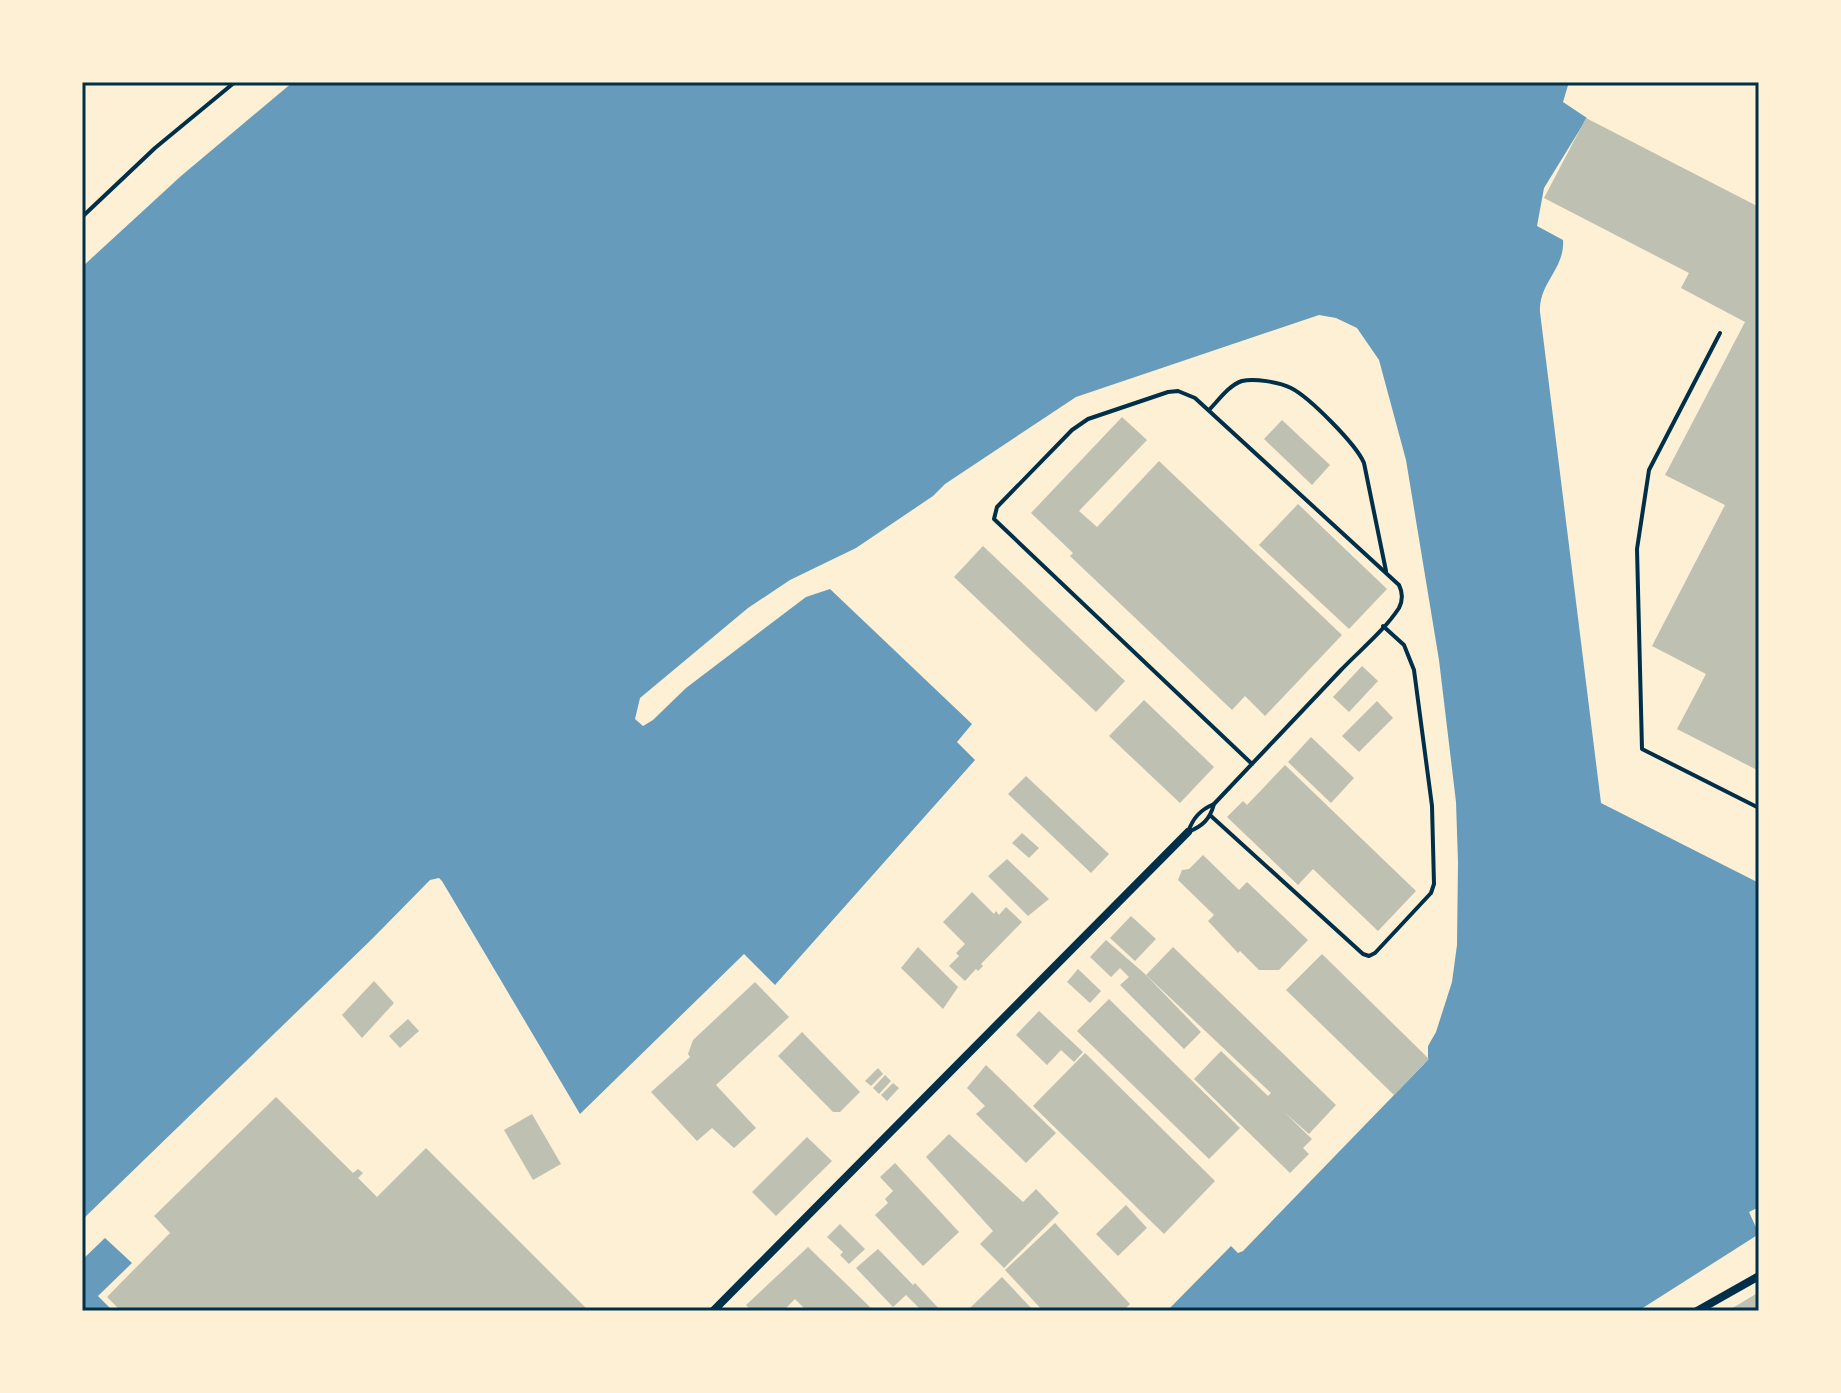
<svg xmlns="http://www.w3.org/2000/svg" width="1841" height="1393" viewBox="0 0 1841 1393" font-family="Manrope,sans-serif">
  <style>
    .water { fill: #669bbc }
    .building { fill: #bec0b2 }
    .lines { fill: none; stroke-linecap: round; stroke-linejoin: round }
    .service { stroke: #003049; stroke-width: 4 }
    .minor { stroke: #003049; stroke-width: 8 }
    .neatline { fill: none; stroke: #003049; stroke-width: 3 }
  </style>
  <rect width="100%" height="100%" fill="#fdf0d5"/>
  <g class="water">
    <path d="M293,82H1569L1563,102L1587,118L1544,188L1537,226L1563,240C1565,269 1539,282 1540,312L1601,803L1759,883V1207L1749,1212L1759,1234L1638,1311H1167L1231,1246L1238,1253L1243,1251L1424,1064L1428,1058V1046L1436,1032L1452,982L1457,945L1458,862L1456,802L1439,660L1406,460L1379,360L1357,328L1336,318L1319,315L1076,397L945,484L933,496L856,548L790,580L748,608L640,698L635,719L643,726L653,720L686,688L806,597L830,589L972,724L957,742L975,760L775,985L744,954L580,1114L442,881L439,878L430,880L373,938L82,1220V267L181,176Z"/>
    <polygon points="105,1238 132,1263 98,1296 113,1311 82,1311 82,1260"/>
  </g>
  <g class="building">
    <polygon points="1586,118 1759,207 1759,771 1677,729 1706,674 1652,646 1725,505 1665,475 1745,322 1681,288 1689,273 1544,198"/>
    <polygon points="1122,417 1147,440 1079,511 1097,527 1159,461 1342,635 1265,716 1245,696 1232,710 1070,556 1073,553 1031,513"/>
    <polygon points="1282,420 1330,465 1312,485 1264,439"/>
    <polygon points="1298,504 1387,589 1349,629 1259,545"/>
    <polygon points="983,546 1125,681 1096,712 954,577"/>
    <polygon points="1362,666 1378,681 1349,712 1333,697"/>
    <polygon points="1144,700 1214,767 1180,803 1109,736"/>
    <polygon points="1377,701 1393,718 1359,752 1342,736"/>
    <polygon points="1311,737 1354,778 1331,803 1288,762"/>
    <polygon points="1285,765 1416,891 1378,931 1313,869 1298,885 1227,817 1243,801 1247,805"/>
    <polygon points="1026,776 1109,854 1091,873 1008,794"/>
    <polygon points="1022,833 1039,848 1029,858 1012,843"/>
    <polygon points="1203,855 1239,890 1247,882 1308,940 1279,970 1259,970 1240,951 1238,953 1208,921 1214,915 1178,880 1182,870 1189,869"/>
    <polygon points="1007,859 1049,899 1028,916 988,876"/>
    <polygon points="972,892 994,914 996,911 999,915 1006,907 1022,922 981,964 983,966 978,971 976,969 965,981 949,966 959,956 956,953 965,944 943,922"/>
    <polygon points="1131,916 1156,939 1135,961 1110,938"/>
    <polygon points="1106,940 1145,974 1201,1032 1184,1049 1120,985 1129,977 1120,968 1111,977 1090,957"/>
    <polygon points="918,947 958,987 943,1009 901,968"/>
    <polygon points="1173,947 1336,1105 1309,1134 1284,1112 1312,1139 1303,1148 1309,1154 1290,1173 1194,1079 1221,1051 1268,1096 1271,1093 1146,975"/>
    <polygon points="1322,954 1429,1059 1394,1095 1286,990"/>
    <polygon points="1078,969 1101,991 1090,1003 1067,982"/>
    <polygon points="374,981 394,1003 362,1038 342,1015"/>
    <polygon points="755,982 789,1017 716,1085 756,1128 734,1148 712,1128 697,1141 651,1092 690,1057 688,1054 693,1040"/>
    <polygon points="1109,999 1240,1128 1209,1159 1077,1031"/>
    <polygon points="1039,1011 1083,1052 1074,1062 1061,1050 1047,1065 1016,1035"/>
    <polygon points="408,1019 419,1031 400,1048 389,1036"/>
    <polygon points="802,1032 860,1092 840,1112 833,1112 778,1056"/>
    <polygon points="1085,1053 1215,1181 1164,1234 1033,1106"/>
    <polygon points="986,1065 1056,1133 1026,1163 976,1114 985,1106 967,1088"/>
    <polygon points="878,1068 883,1074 871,1086 865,1081"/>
    <polygon points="885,1075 891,1081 879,1094 873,1088"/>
    <polygon points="893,1083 899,1088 887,1101 881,1095"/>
    <polygon points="276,1097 353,1173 358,1169 363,1173 358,1178 377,1197 426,1148 589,1311 121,1311 107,1297 170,1233 154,1216"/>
    <polygon points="532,1114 561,1164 533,1180 504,1130"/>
    <polygon points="949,1134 1023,1202 1036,1189 1059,1213 1004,1268 980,1244 993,1231 926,1157"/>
    <polygon points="807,1137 832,1161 776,1216 752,1192"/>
    <polygon points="895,1163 959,1232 923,1266 875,1215 888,1203 885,1199 893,1191 880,1177"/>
    <polygon points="1126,1205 1147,1228 1118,1256 1096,1234"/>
    <polygon points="1055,1223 1130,1304 1123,1311 1043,1311 1005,1270"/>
    <polygon points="840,1224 865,1249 849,1264 840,1255 843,1252 827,1237"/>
    <polygon points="808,1247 870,1307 866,1311 807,1311 795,1299 783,1311 752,1311 746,1305"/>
    <polygon points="878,1249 913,1285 915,1283 941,1311 922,1311 906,1295 893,1307 856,1268"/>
    <polygon points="1002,1277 1034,1311 972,1311 970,1308"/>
    <polygon points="1759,1292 1759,1311 1725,1311 1736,1306"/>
  </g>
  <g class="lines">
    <g class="service">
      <polyline points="82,217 155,148 235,82"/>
      <polyline points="1720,333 1649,470 1637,549 1642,749 1759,808"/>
      <path d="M1209,410C1218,401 1229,385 1242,381C1254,378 1279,382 1291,388C1309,397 1356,444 1364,463L1386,571"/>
      <path d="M1214,804C1256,760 1298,715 1340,671C1359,651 1384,631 1399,608C1403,600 1403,593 1399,585L1195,398L1178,391L1168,392L1088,419L1072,430L997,507L994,519L1252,764"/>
      <path d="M1214,804C1210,819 1203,826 1188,832C1193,818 1200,810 1214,804Z"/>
      <polyline points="1211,816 1363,954 1369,956 1375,953 1431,893 1434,884 1432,806 1414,670 1404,645 1383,626"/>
    </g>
    <g class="minor">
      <polyline points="713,1311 1188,832"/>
      <polyline points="1697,1311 1759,1276"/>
    </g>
  </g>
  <rect width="1841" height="1393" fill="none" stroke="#fdf0d5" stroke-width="168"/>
  <rect x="84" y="84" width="1673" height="1225" class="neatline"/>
</svg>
